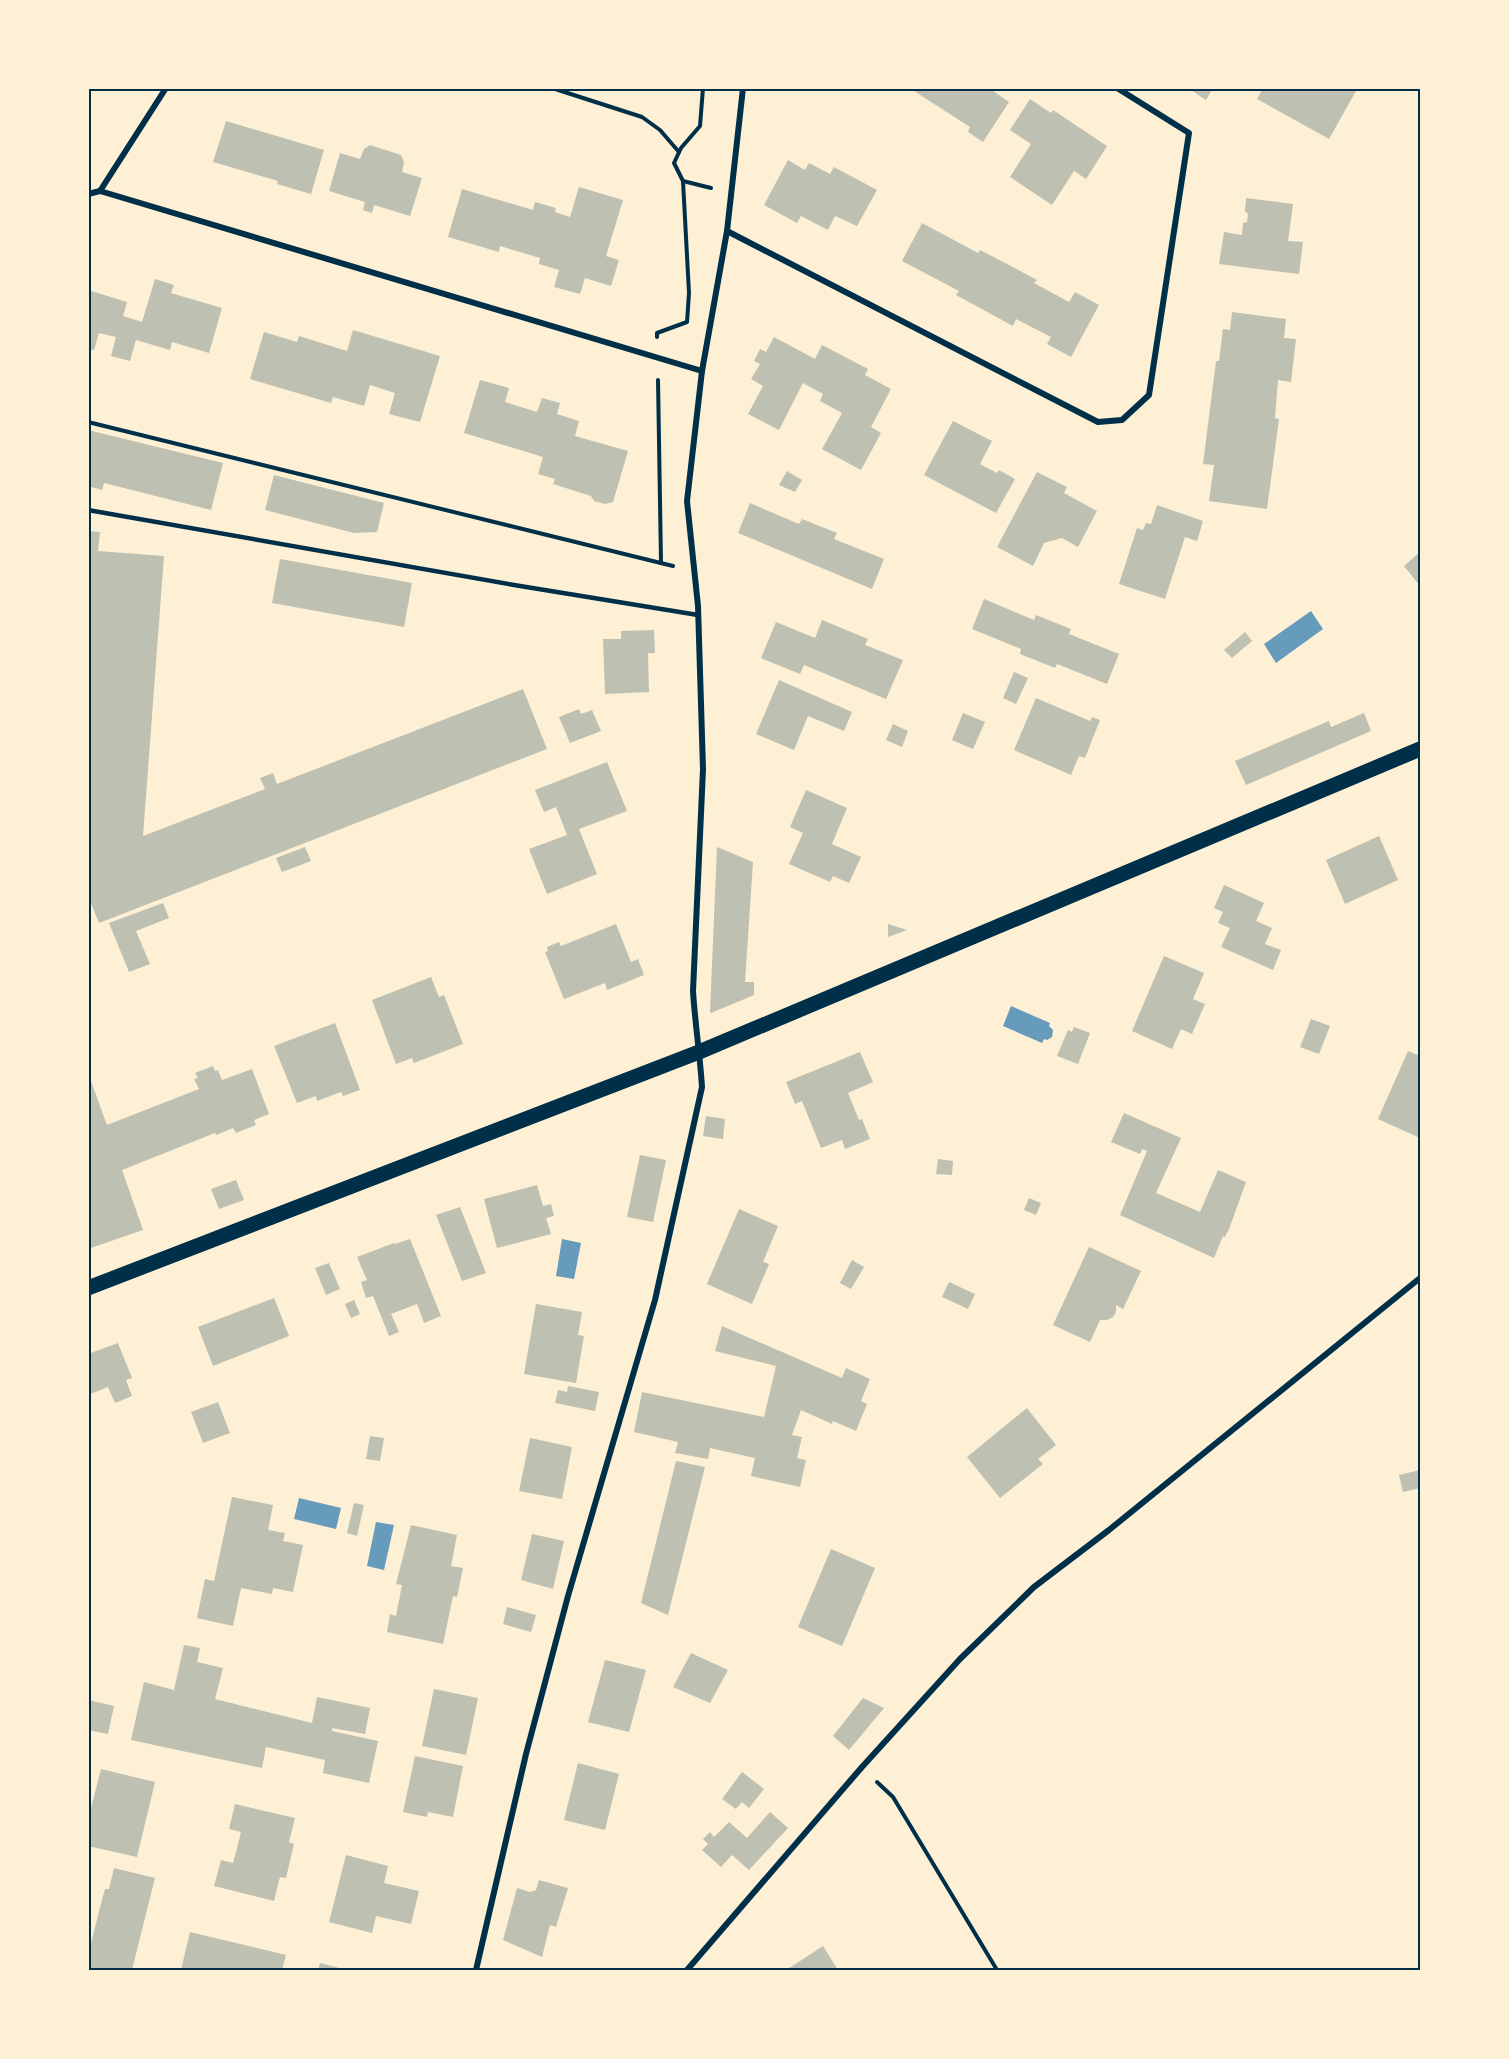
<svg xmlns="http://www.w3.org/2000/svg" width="1509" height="2059" viewBox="0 0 1509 2059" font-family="Poppins,sans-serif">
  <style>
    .water { fill: #669bbc }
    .building { fill: #bec0b2 }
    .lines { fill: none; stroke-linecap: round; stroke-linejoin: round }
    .path { stroke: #003049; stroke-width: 4 }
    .service { stroke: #003049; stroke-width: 4.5 }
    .minor { stroke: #003049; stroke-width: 6 }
    .primary { stroke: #003049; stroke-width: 15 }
    .neatline { fill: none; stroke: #003049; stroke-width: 2 }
  </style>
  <rect width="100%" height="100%" fill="#fdf0d5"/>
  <g class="water">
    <polygon points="1311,611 1323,629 1276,663 1264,644"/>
    <polygon points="1011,1006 1050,1023 1049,1026 1053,1030 1052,1037 1047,1040 1044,1039 1042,1043 1003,1026"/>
    <polygon points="562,1239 581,1243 574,1279 556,1276"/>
    <polygon points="299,1498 341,1508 336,1529 294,1519"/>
    <polygon points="376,1522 394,1525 384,1570 367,1566"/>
  </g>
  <g class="building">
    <polygon points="916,88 989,88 1009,102 983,142 968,132 970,127 914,91"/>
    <polygon points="1188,88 1213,88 1206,100"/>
    <polygon points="1263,88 1352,88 1356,91 1329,139 1257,99"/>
    <polygon points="1030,99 1051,113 1053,110 1107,146 1086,179 1074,171 1052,205 1010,177 1031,144 1010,130"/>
    <polygon points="226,121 324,150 311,194 277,184 278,181 213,162"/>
    <polygon points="370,145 401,155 404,162 402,172 422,178 410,216 374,205 372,213 363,210 365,202 329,191 340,153 360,159 364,149"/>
    <polygon points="788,160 805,170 809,163 830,174 834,167 877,190 857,226 835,216 828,230 801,216 797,223 764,205"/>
    <polygon points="579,187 623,200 606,256 619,260 611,286 585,278 580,294 554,287 559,270 539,264 540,258 500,246 499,252 448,237 462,189 533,210 535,202 556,208 555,212 570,217"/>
    <polygon points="1246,198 1293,204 1288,241 1303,242 1299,274 1219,264 1224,232 1242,235 1243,223 1247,222 1248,214 1245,211"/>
    <polygon points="922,223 978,253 980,250 1009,265 1037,280 1034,283 1069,302 1075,292 1099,305 1071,357 1047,344 1051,337 1016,319 1013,326 956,295 959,291 902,261"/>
    <polygon points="155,279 174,285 171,293 222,308 209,353 172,342 170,350 136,340 130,361 111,356 116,337 99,333 94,350 88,349 88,290 127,302 123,316 142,322"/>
    <polygon points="1232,312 1286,319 1284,338 1296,339 1291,382 1278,380 1275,418 1279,419 1267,509 1209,501 1214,465 1203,464 1216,361 1219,361 1223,329 1230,330"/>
    <polygon points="353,330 440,356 420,422 389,414 395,393 370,385 364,406 333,397 331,403 250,379 264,332 297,342 299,336 347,351"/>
    <polygon points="774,337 815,359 822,345 868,369 865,375 891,389 871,427 881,433 861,470 822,449 842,413 820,401 823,394 803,383 779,430 748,414 763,386 751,379 760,364 754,361 760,349 766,352"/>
    <polygon points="480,380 509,388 505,402 537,412 542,398 560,403 557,414 579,421 575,436 628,451 613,502 605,504 594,501 591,496 553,484 555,479 538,474 543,457 464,433"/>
    <polygon points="953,421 992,441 980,464 997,473 999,470 1015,479 996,513 924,475"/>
    <polygon points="88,430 223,463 211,510 104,483 102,490 88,486"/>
    <polygon points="787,471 802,480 795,492 779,485"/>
    <polygon points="1037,472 1067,487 1064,493 1097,511 1078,547 1062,538 1044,543 1033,566 997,547"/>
    <polygon points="274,475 384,503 377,532 354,533 265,510"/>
    <polygon points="750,503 799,524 802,519 837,533 834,539 884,559 872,589 738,533"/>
    <polygon points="1157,505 1203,521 1197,541 1185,537 1165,599 1119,584 1137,528 1143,530 1146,523 1151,524"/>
    <polygon points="88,531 100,532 98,551 164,556 143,836 265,789 260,778 273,773 277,784 523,689 547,749 99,923 88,896"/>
    <polygon points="1420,552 1420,586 1404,566"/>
    <polygon points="280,559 412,583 404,627 272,603"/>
    <polygon points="984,599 1034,620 1036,615 1071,629 1069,634 1119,654 1107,684 1057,664 1055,668 1020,654 1021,649 972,629"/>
    <polygon points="822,620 868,639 865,645 903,660 886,699 804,665 800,674 761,658 776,622 815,638"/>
    <polygon points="654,630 655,653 648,653 649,692 605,694 603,639 621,639 621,631"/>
    <polygon points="1245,632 1252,641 1232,658 1224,650"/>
    <polygon points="1014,672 1028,678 1016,704 1003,698"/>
    <polygon points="779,680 852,712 844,731 808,716 794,750 756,734"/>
    <polygon points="1036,698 1090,721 1092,717 1100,720 1085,758 1079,756 1071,775 1014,750"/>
    <polygon points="579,709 581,714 592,710 601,731 570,743 559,717"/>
    <polygon points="963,713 985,722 973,749 952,740"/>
    <polygon points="1364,713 1371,731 1246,785 1235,761 1329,721 1331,727"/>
    <polygon points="893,724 908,731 902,747 886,740"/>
    <polygon points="607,762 627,811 579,829 597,874 547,894 529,849 567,835 556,807 544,812 535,790"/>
    <polygon points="806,790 847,808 832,844 861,857 849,883 833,876 830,882 789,864 803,833 790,827"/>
    <polygon points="1379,836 1398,880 1345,904 1326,860"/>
    <polygon points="305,847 311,861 282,872 276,858"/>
    <polygon points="717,847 753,862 745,982 754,982 754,995 711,1013 710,1012"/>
    <polygon points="1224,885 1264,903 1256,921 1272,928 1265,944 1281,950 1273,970 1221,947 1230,928 1218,923 1223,912 1214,908"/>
    <polygon points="163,903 169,918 136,931 150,964 129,972 109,923"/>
    <polygon points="616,924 631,962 638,959 644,975 607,990 605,983 564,999 545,952 548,951 547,947 559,942 561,946"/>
    <polygon points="888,924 907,930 888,937"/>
    <polygon points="1164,956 1204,973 1193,999 1205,1004 1192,1034 1181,1029 1172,1049 1132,1031"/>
    <polygon points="431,977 439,997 444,995 463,1044 414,1063 412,1058 396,1064 372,1000"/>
    <polygon points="1311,1019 1330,1026 1319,1054 1300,1047"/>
    <polygon points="335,1023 360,1090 343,1096 341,1092 317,1101 316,1096 297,1103 274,1046"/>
    <polygon points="1074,1027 1090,1033 1078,1064 1057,1056 1068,1030 1072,1032"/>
    <polygon points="1408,1051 1420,1056 1420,1138 1378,1119"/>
    <polygon points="860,1052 873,1082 848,1093 859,1120 862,1119 870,1139 845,1149 842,1140 821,1148 802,1101 795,1104 786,1082"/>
    <polygon points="213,1066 215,1071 218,1070 222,1080 252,1069 269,1114 254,1120 256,1125 236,1133 233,1128 216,1135 215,1133 122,1170 143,1230 88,1249 88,1073 107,1125 199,1089 194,1079 198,1078 195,1073"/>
    <polygon points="1124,1113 1181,1138 1156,1193 1200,1212 1218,1170 1246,1182 1229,1229 1225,1237 1223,1236 1214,1258 1120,1215 1147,1151 1142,1149 1140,1154 1111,1142"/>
    <polygon points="706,1116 725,1119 723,1139 703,1136"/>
    <polygon points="640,1155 666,1160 653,1222 627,1217"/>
    <polygon points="938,1159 953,1161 952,1175 936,1174"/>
    <polygon points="236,1180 244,1200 219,1209 211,1189"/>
    <polygon points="537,1185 543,1206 551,1204 554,1216 546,1218 551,1234 497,1248 484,1199"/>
    <polygon points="1029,1198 1041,1203 1036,1215 1024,1210"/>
    <polygon points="460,1207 486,1273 462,1281 436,1215"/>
    <polygon points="739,1209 778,1226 763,1262 769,1264 752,1304 707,1284"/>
    <polygon points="410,1239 441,1316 424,1323 417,1304 391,1314 399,1332 389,1336 373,1296 366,1298 361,1282 367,1280 357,1257 394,1243 395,1244"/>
    <polygon points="1089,1247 1141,1271 1123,1309 1116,1305 1116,1312 1113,1317 1107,1320 1100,1320 1090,1342 1053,1325"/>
    <polygon points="852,1260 864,1267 851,1289 840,1283"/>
    <polygon points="329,1263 340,1289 326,1295 315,1268"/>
    <polygon points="949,1282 975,1294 968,1309 942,1297"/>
    <polygon points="274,1298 289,1336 213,1366 198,1327"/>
    <polygon points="354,1300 360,1314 351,1318 345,1304"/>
    <polygon points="536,1304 582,1312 578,1335 584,1336 576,1383 524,1374"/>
    <polygon points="722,1326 842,1378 846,1368 870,1379 861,1401 867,1404 856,1431 833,1421 832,1424 801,1410 792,1435 802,1437 797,1458 806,1460 800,1487 751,1476 755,1458 710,1448 708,1459 675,1453 678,1442 634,1432 642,1392 764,1417 776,1366 715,1351"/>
    <polygon points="118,1343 132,1378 126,1380 132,1396 115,1403 108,1387 88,1395 88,1354"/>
    <polygon points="568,1386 599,1392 595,1411 555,1403 558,1390 567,1392"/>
    <polygon points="218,1402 230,1433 203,1443 191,1412"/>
    <polygon points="1027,1408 1056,1445 1038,1459 1043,1464 1000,1498 967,1457"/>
    <polygon points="370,1436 384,1438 380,1461 366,1459"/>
    <polygon points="530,1438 572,1447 562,1499 519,1491"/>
    <polygon points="676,1461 705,1467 668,1615 641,1603"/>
    <polygon points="1420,1470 1420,1488 1403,1492 1399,1475"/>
    <polygon points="232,1497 273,1505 268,1530 285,1533 283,1541 303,1545 293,1592 273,1588 272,1594 241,1588 233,1626 197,1618 205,1579 214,1581"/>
    <polygon points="354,1503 364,1505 357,1536 347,1533"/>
    <polygon points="411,1525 457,1535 451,1566 463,1568 457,1597 453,1596 443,1644 387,1632 390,1614 396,1616 402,1585 396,1584"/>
    <polygon points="532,1534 564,1541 553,1589 521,1580"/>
    <polygon points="831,1549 875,1568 842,1646 798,1627"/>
    <polygon points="507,1607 536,1615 531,1632 503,1624"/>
    <polygon points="184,1645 200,1648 197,1662 223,1668 215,1699 312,1723 317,1697 370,1708 365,1734 332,1728 332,1731 378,1741 369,1783 323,1773 325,1760 266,1747 262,1768 131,1740 144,1682 174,1690"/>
    <polygon points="691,1653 728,1670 710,1703 673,1687"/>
    <polygon points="605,1660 646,1670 629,1732 588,1722"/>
    <polygon points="434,1689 478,1698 466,1755 422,1746"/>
    <polygon points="863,1698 884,1708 849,1750 833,1736"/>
    <polygon points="88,1700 114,1706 108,1734 88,1730"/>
    <polygon points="415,1756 463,1766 453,1817 428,1812 427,1817 403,1812"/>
    <polygon points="578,1763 619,1774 605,1830 564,1820"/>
    <polygon points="101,1769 155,1782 137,1857 88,1846 88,1820"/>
    <polygon points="742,1772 764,1789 749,1808 742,1802 736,1809 722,1799"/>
    <polygon points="235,1804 295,1818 289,1842 294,1844 286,1878 280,1877 274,1901 214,1886 221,1860 233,1863 237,1848 241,1832 229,1829"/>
    <polygon points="770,1812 788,1828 749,1870 732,1855 721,1867 702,1850 708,1844 703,1839 710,1832 714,1837 729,1822 747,1838"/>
    <polygon points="346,1855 388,1866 384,1883 419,1891 411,1924 376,1916 372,1933 329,1922"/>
    <polygon points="114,1868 155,1878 132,1970 88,1970 88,1956 99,1911 105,1889 109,1889"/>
    <polygon points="539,1880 568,1888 556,1927 550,1925 542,1957 503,1940 517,1888 530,1892 536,1890"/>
    <polygon points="190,1932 286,1955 282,1970 181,1970"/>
    <polygon points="823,1946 838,1970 783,1970 791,1967"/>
    <polygon points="320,1963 347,1970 318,1970"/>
  </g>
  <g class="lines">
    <g class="path">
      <polyline points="552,88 642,117 660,130 679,152"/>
      <polyline points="683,181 711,188"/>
      <polyline points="657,337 657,333 687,322 689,293 683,181 674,163 681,148 700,126 703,88"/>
      <polyline points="658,380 661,562"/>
      <polyline points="88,422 673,566"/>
      <polyline points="877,1782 893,1797 997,1970"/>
    </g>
    <polyline class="service" points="88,510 514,585 698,615"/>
    <g class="minor">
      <polyline points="100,191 166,88"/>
      <polyline points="88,194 100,191 702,371"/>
      <polyline points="727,231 1098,422 1122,420 1149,395 1189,133 1117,88"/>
      <path d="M476,1970L526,1754L568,1596L655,1300L702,1087C700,1055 695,1023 693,991L703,769L698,606L687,501L702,371L727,231L743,88"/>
      <polyline points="687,1970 862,1767 960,1659 1034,1587 1109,1530 1420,1278"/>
    </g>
    <polyline class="primary" points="88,1288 699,1052 1420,749"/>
  </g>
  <rect width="1509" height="2059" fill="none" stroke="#fdf0d5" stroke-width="180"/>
  <rect x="90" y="90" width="1329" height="1879" class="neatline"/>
</svg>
